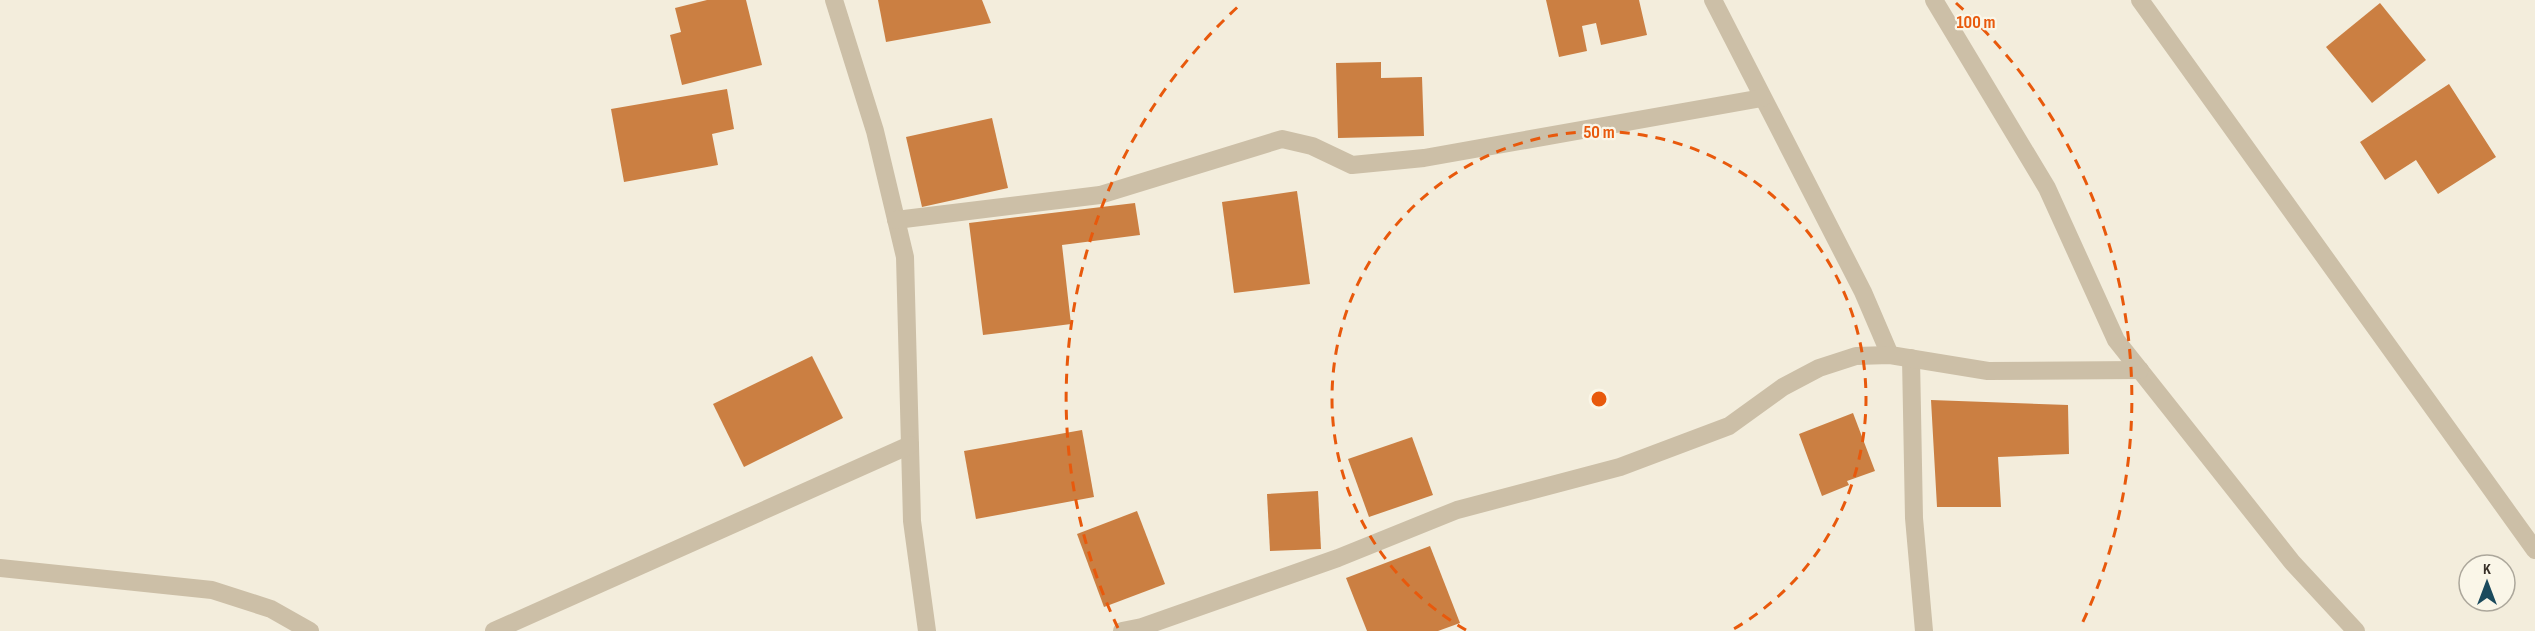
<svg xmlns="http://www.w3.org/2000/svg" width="2535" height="631" viewBox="0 0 2535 631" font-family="'Sofia Sans Condensed',sans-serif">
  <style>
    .building { fill: #cb7f42 }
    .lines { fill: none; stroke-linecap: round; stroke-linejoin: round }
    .minor { stroke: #ccbfa7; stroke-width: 18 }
    .ring { fill: none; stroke: #e8590c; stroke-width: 3; stroke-dasharray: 10 8 }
    .centre { fill: #e8590c; stroke: #faf6e8; stroke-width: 3 }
    .ring-label { font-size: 18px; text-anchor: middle; font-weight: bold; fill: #e8590c; stroke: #faf6e8; stroke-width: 4.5; stroke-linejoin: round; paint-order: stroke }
  </style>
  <rect width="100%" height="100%" fill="#f3eddc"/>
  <g class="building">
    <polygon points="707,0 746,0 762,65 682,85 670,35 681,32 675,8"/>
    <polygon points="878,0 982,0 991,23 886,42"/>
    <polygon points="1546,0 1639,0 1647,35 1601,45 1596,23 1582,26 1587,51 1559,57"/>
    <polygon points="2380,3 2426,60 2372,103 2326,47"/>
    <polygon points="1381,62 1381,78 1422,77 1424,136 1338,138 1336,63"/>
    <polygon points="2449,84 2496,157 2438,194 2416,160 2385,180 2360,142"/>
    <polygon points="727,89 734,129 712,134 718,165 624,182 611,109"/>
    <polygon points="992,118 1008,188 922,207 906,137"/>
    <polygon points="1297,191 1310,284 1234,293 1222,202"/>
    <polygon points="1135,203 1140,235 1062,245 1071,324 983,335 969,223"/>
    <polygon points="812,356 843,418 744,467 713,404"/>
    <polygon points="1931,400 2068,405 2069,454 1998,457 2001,507 1937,507"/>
    <polygon points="1853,413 1875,471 1847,481 1849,485 1822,496 1799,434"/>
    <polygon points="1082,430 1094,497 976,519 964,451"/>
    <polygon points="1412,437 1433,495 1369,517 1348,459"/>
    <polygon points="1318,491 1321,549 1270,551 1267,494"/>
    <polygon points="1137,511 1165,584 1104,607 1077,534"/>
    <polygon points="1430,546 1460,623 1438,631 1367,631 1346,578"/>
  </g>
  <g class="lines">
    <g class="minor">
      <polyline points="834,0 875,131 905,257 912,521 927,631"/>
      <polyline points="1713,0 1863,292 1890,355"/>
      <polyline points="1934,0 2047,188 2116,340 2292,562 2356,631"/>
      <polyline points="2140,0 2535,550"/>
      <polyline points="896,220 1100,195 1282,139 1312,146 1352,165 1424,158 1762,98"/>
      <polyline points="1911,358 1914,518 1924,631"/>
      <polyline points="0,568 212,590 271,609 310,631"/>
      <polyline points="494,631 910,445"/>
      <polyline points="1122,631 1142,627 1338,558 1457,510 1620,467 1729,426 1783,387 1819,368 1856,356 1890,355 1988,371 2140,370"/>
    </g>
  </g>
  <g class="ring">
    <path d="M1466 630A267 267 0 1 1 1732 630"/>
    <path d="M1118 628A533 533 0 0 1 1242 3M1956 3A533 533 0 0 1 2080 628"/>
  </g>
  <circle cx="1599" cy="399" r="9" class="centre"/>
  <g class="ring-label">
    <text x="1976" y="28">100 m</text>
    <text x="1599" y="138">50 m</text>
  </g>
  <g transform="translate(2487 583)"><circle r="28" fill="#faf6e8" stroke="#aca79b" stroke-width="1.5"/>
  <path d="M0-4.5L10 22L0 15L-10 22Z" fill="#1b4a5c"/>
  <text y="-9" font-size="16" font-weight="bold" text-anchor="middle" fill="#383028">K</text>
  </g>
</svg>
